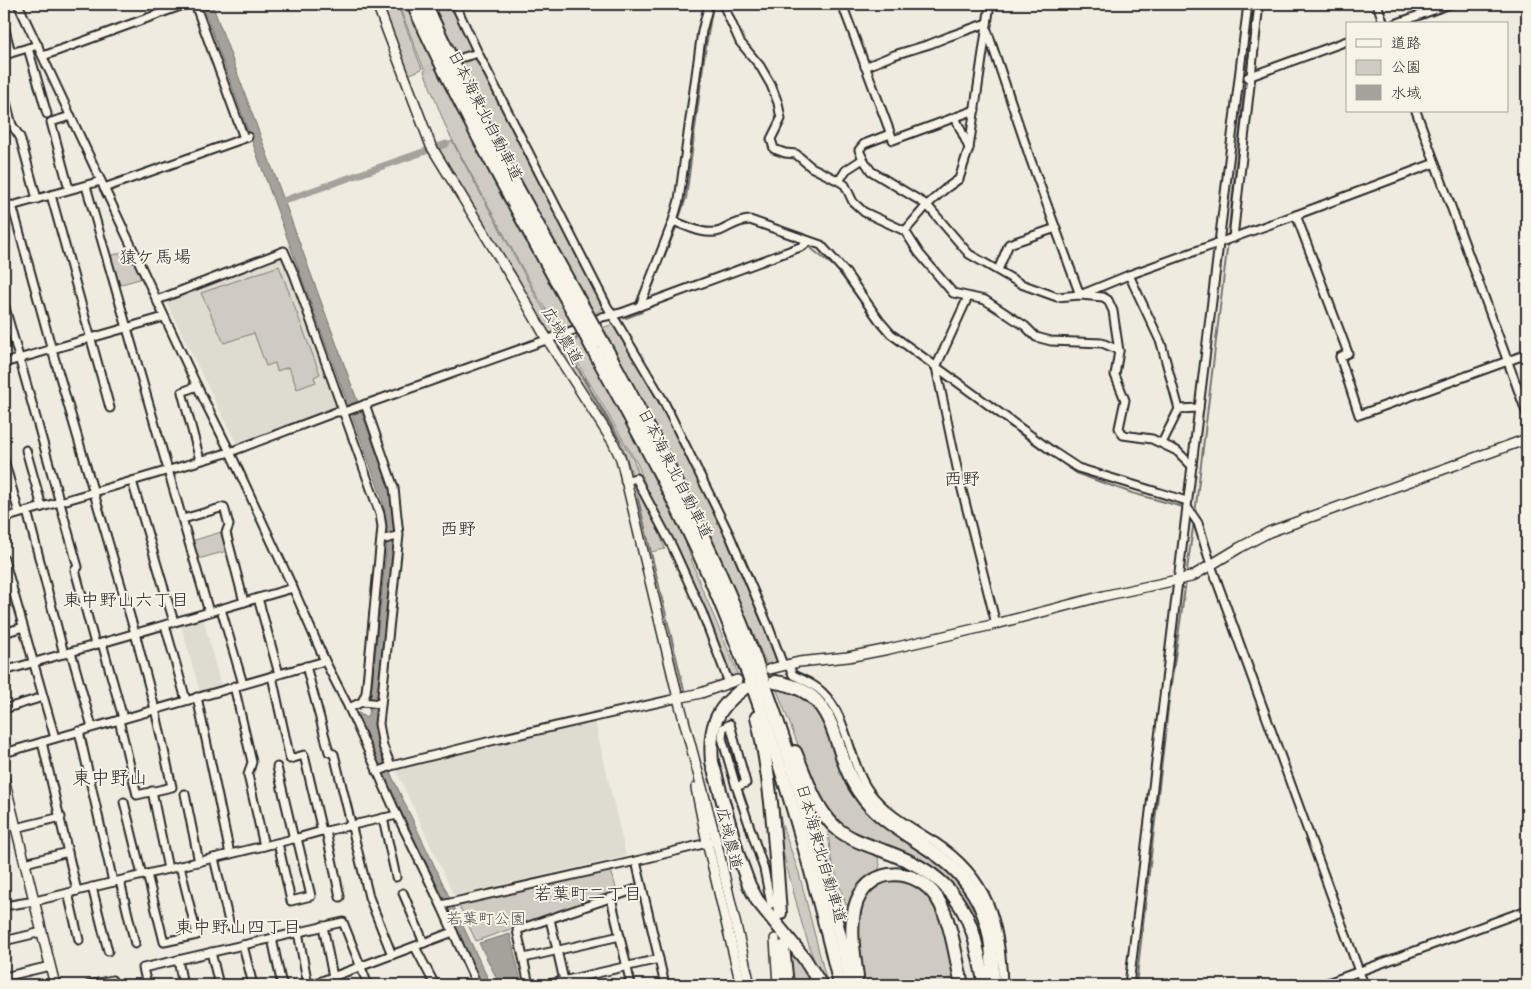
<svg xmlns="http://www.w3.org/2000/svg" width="1531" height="989" viewBox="0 0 1531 989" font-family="'Patrick Hand','Klee One',sans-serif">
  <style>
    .built { fill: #dedbd1 }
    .green { fill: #cfcbc2; stroke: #7d7b76 }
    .water { fill: #a4a29a; stroke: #74726e }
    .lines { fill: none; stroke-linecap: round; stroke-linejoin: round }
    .stream { stroke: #74726e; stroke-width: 2 }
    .canal { stroke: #a4a29a; stroke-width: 7 }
    .minor-tunnel { stroke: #c8c5bc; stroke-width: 7; stroke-dasharray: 7 3.5; stroke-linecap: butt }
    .minor-casing { stroke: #2b2b2b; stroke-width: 11 }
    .tertiary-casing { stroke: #2b2b2b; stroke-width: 12 }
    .motorway-casing { stroke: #2b2b2b; stroke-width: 16 }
    .minor { stroke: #f7f3e8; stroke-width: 7 }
    .tertiary { stroke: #f7f3e8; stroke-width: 9 }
    .motorway { stroke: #f7f3e8; stroke-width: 12 }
    .motorway-bridge-casing { stroke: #2b2b2b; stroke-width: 16; stroke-linecap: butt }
    .motorway-bridge { stroke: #f7f3e8; stroke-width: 12 }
    .labels { text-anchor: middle; stroke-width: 4; stroke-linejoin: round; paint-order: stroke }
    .street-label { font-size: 16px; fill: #2b2b2b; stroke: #f7f3e8 }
    .park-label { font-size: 16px; fill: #545351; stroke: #f7f3e8 }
    .neighbourhood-label { font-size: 18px; fill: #2b2b2b; stroke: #f7f3e8 }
    .quarter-label { font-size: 19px; fill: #2b2b2b; stroke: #f7f3e8 }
  </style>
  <rect width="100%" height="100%" fill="#efebe0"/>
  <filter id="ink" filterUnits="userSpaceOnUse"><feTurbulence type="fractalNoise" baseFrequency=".02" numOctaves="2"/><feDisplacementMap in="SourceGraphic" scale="10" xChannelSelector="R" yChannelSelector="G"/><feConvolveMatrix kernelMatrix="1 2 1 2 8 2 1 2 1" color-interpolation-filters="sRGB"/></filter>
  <g filter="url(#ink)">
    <g class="built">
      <polygon points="283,258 337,407 237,445 166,302"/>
      <polygon points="203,617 221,687 200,692 181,625"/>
      <polygon points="595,722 626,856 454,896 395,768"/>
    </g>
    <g class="green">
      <polygon points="381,4 397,4 422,69 408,75"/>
      <polygon points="398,4 407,4 435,65 424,69"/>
      <polygon points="433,4 449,4 471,47 469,51 456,57"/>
      <polygon points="464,57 472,57 478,62 531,167 583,264 583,269 602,302 601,310 594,314 531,201 458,59"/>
      <polygon points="436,68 524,238 574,326 559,331 537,295 447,130 424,71"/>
      <polygon points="452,141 541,305 557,331 551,333 544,326 436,149"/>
      <polygon points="129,250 143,278 118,285 110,256"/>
      <polygon points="279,266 320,374 314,377 316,382 297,389 289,367 277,371 275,363 266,366 254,333 224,343 201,293"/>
      <polygon points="616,323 688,459 719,522 777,659 774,665 767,665 716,550 681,476 602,328"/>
      <path d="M580,336L671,510L684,538L700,584L735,666L738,675C735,678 733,679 729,676L652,502L638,465L573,355V344Z"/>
      <path d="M562,339C571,355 578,371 587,387C604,417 623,444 631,478H629L556,345L557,341Z"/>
      <polygon points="574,361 634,461 645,490 633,477 623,447"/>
      <polygon points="634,482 654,517 665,549 651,552"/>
      <polygon points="221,532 227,551 198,559 192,541"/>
      <polygon points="776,688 787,689 813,704 826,724 840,768 955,875 983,919 989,976 961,900 885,849 834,822 822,802 800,750"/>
      <polygon points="777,801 782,825 799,873 826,979 822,979 818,973 802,924 776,826"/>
      <polygon points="834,830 877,854 880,865 877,874 853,904 846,905 831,859 828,832"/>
      <polygon points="611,870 617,892 476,941 459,906"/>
      <path d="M887,879L916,883L937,907L943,925L958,985H864C861,972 860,959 859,946C857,915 857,895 887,879Z"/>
      <polygon points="788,944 815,985 790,985"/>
    </g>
    <g class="water">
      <polygon points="202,4 212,4 389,487 394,515 396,540 378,737 381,751 389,770 491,985 482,985 381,773 356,714 359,713 366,718 369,714 387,542 386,518 382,498"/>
      <polygon points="510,934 522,985 500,985 479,943"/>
    </g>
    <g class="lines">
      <g class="stream">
        <polyline points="678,221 686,198 704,59 713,4"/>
        <polyline points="747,223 759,227"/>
        <polyline points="707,235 715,236 720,234"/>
        <polyline points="1228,236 1254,4"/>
        <polyline points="792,238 804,243"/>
        <polyline points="808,246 836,268 880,328 887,335"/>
        <polyline points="649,295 677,225"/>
        <polyline points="626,318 642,312"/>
        <polyline points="578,336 572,344 572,358 620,441"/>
        <polyline points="943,376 1020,434 1078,474 1132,493 1183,507"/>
        <polyline points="638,499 684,690"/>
        <polyline points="1195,514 1228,241"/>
        <polyline points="1186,576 1194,521"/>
        <polyline points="1136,985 1170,692 1186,581"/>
      </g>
      <polyline class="canal" points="280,202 446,144"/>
      <polyline class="minor-tunnel" points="426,70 464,57"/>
      <defs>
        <g id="minor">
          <polyline points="18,4 197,386 230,452 293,588 325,661 349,708 397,815 441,905 477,985"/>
          <polyline points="195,4 244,138"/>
          <polyline points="455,4 478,53 607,306 663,400 730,536 768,625 783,665"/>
          <polyline points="723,4 740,42 760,66 771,85 778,103 781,119 771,139 774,149 785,153 796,154 811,167 839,181 845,185 853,202 864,212 905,231 919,253 953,293 985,300 1025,326 1036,337 1051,341 1102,343 1114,348 1119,351 1115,375 1125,400 1119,428 1123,435 1152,439 1177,451 1192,466"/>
          <polyline points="842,4 893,140 975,110"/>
          <polyline points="1377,4 1384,24"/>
          <polyline points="1395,24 1450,4"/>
          <polyline points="4,26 11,53"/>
          <polyline points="987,30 1030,158 1080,295 1129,275 1296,215 1348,353 1340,357 1359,415 1527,354"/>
          <polyline points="28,48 47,114"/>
          <polyline points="4,55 38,45"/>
          <polyline points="43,56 186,4"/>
          <polyline points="464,57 478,53"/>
          <polyline points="865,67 894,55 930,44 950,36 987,23"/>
          <polyline points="1248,77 1347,41"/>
          <polyline points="4,94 12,125 20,137 37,199"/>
          <polyline points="1416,111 1527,414"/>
          <polyline points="955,117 969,148"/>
          <polyline points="863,159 871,171 927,205 969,254 1021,284 1057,297 1080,295 1103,297 1108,300 1113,311 1119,351"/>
          <polyline points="839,181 846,170 863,159 859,150 864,144 890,134"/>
          <polyline points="86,186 209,612"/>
          <polyline points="104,188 248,137"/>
          <polyline points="69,189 51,122 71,116"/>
          <polyline points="51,195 110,408"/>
          <polyline points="12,205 52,350 135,633 155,709 172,787 137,795 119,720"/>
          <polyline points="4,208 101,181"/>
          <polyline points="1296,215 1435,163"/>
          <path d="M673,221C687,226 705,236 720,231C730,227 738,220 750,220L821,245L846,273L879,320L891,334L1052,451L1078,468L1187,501"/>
          <polyline points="905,231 927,205 945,189 959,179 969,148 990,4"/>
          <polyline points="1233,238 1259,4"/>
          <polyline points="998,270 1009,244 1056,228"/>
          <polyline points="1129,275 1161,343 1179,409 1162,443"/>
          <polyline points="968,297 936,367 960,482 996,624"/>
          <polyline points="157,300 284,251 294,274 380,514 382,527 366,693 362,702 349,708"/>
          <polyline points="4,304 78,567 75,570 95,644"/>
          <polyline points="640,306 673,221 679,200 702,31 709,4"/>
          <polyline points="4,363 164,317"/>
          <polyline points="197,386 182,392 200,460"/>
          <polyline points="365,404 394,488 399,535 379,724 383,746 391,766"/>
          <polyline points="1179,409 1199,408"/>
          <polyline points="26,450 42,507"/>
          <polyline points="4,460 19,513"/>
          <polyline points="132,481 174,622"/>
          <polyline points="625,481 636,478 673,548 702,612 729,683"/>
          <polyline points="1187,507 1198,523 1211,565 1364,985"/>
          <polyline points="27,511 64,654"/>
          <polyline points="4,518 132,481 230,452 336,412 344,412 574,330 602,317 621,313 803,246 808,241"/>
          <polyline points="183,519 224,507 229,525 226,533 244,602"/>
          <polyline points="385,539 397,536"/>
          <polyline points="4,559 55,738"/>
          <polyline points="258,598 279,674"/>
          <polyline points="221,609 243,684"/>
          <polyline points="165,625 186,700"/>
          <polyline points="4,633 23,627"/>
          <polyline points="102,643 123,718"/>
          <polyline points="71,652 92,727"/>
          <path d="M788,664L793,675C804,680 814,684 822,692C849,718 848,761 869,791C886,814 911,827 935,842C990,878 1001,923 1003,985"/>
          <polyline points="306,666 329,752 334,754 369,897 392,955"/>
          <polyline points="4,671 293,588"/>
          <polyline points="272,676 290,759 304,755 322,831"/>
          <polyline points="234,686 252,762 248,775 264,846"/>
          <polyline points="197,697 230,854"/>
          <polyline points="362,702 381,704"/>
          <polyline points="4,709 43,697"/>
          <polyline points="79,731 113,882"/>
          <polyline points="42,742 77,891"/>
          <polyline points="4,753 325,661"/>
          <polyline points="277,767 294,839"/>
          <polyline points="377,772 391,766 491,741 678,698"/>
          <polyline points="736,787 746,783 730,724 723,728 722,738 735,783 764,869 771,904"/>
          <polyline points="152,791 168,869"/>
          <polyline points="185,794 199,862"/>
          <polyline points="124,802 142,875"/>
          <polyline points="383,818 396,877"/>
          <polyline points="16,828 61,817"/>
          <polyline points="326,831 340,897"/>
          <polyline points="278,843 291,901 311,896 297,838"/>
          <polyline points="214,858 230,926"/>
          <polyline points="636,861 665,985"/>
          <polyline points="25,863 68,852"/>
          <polyline points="147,874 164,942 197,935 180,866"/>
          <polyline points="120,881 135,944"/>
          <polyline points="92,887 108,951"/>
          <polyline points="68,893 79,940"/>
          <polyline points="403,893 424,943"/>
          <polyline points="611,898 631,985"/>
          <polyline points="441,905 636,861 711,842"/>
          <polyline points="4,906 35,901 297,838 322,831 326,831 397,815"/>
          <polyline points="550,919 565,985"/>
          <polyline points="323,926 333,977"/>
          <polyline points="298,932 308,985"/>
          <polyline points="272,938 281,981 284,985"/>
          <polyline points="4,941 42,932"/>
          <polyline points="243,945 253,985"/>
          <polyline points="415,947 435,985"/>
          <polyline points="211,952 219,985"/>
          <polyline points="524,958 620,936"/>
          <polyline points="178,960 183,985"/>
          <polyline points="4,977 50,966"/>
          <polyline points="89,985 112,980 113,985"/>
          <polyline points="147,985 143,968 343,922 368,985"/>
          <polyline points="311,985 453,932"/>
          <polyline points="529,985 517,930 642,887"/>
          <polyline points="545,985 659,959"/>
          <polyline points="1129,985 1248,4"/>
          <polyline points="1322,985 1527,910"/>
        </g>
        <g id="tertiary">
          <polyline points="377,4 431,146 513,280 544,334 613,442 621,459 678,698 716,840 750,985"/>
          <polyline points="770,669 799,662 848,657 889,649 996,624 1103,596 1177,580 1191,577 1239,548 1269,532 1527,439"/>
          <polyline points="678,698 701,693 737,680"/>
          <polyline points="4,779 55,985"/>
          <polyline points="696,788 707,842 741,985"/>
          <polyline points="775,939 778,985"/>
        </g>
        <g id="motorway">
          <path d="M413,4C459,105 513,203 567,300"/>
          <polyline points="425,4 486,131 576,295"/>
          <path d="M604,345C644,418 683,491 717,567C777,701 818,843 852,985"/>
          <path d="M593,349C638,431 683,513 719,599C771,724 809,854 840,985"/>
          <path d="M775,682C842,691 829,749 859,792C880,824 915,837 944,860C956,869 966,881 974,894C991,922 993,953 993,985"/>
          <path d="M743,689C715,709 709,728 712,762L738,855L749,885L757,900L804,958L821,985"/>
          <path d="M757,717C772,781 775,848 780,913"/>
          <path d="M795,752C806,777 814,806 834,826C850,841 872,846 892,854C932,869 959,891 973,933C978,950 981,968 985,985"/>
          <polyline points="783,947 787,985"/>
          <path d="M857,977C854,953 848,925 857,901C872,865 916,867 937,898C951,919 956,959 962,985"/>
        </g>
      </defs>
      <use href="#minor" class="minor-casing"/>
      <use href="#tertiary" class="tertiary-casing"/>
      <use href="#motorway" class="motorway-casing"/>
      <use href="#minor" class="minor"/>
      <use href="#tertiary" class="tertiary"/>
      <use href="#motorway" class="motorway"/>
      <defs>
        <g id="motorway-bridge">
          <polyline points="576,295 604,345"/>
          <polyline points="567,300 593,349"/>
        </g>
      </defs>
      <use href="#motorway-bridge" class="motorway-bridge-casing"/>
      <use href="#motorway-bridge" class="motorway-bridge"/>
    </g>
  </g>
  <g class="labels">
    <g class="street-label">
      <text transform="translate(486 115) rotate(63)" y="6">日本海東北自動車道</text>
      <text transform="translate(563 335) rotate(59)" y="6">広域農道</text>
      <text transform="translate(676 473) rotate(63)" y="6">日本海東北自動車道</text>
      <text transform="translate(730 838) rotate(76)" y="6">広域農道</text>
      <text transform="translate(822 853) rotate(74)" y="6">日本海東北自動車道</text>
    </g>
    <g class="park-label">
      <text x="486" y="924">若葉町公園</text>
    </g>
    <g class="neighbourhood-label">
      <text x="155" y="263">猿ケ馬場</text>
      <text x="962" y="485">西野</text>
      <text x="458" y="535">西野</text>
      <text x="126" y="606">東中野山六丁目</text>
      <text x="588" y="900">若葉町二丁目</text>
      <text x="238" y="933">東中野山四丁目</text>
    </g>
    <g class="quarter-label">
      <text x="110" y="784">東中野山</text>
    </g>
  </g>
  <rect width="1531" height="989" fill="none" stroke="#f7f3e8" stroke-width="20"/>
  <rect x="10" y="10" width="1511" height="969" fill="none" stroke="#2b2b2b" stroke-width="2" filter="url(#ink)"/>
  <rect x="1346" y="22" width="162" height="90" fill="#f7f3e8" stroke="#a5a39c"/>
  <rect x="1356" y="39" width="25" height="8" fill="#f7f3e8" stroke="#a5a39c"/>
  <text x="1391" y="48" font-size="15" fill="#2b2b2b">道路</text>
  <rect x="1356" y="60" width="25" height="15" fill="#cfcbc2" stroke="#a5a39c"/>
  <text x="1391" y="72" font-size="15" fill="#2b2b2b">公園</text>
  <rect x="1356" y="85" width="25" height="15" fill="#a4a29a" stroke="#a5a39c"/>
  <text x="1391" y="98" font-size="15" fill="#2b2b2b">水域</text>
</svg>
